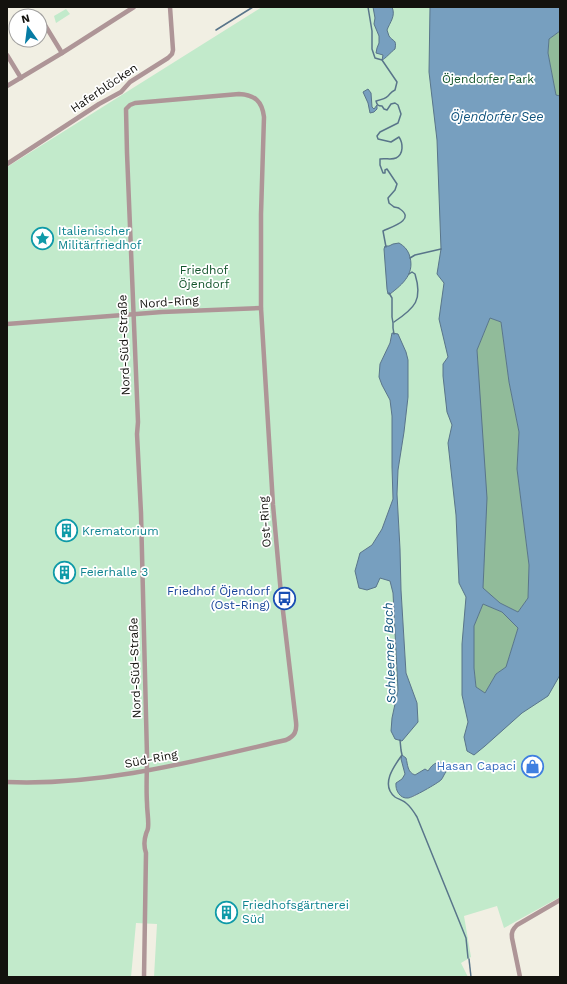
<svg xmlns="http://www.w3.org/2000/svg" width="567" height="984" viewBox="0 0 567 984" font-family="'Work Sans',sans-serif">
  <style>
    .green { fill: #c2eacb; fill-rule: evenodd }
    .forest { fill: #91bb9a }
    .water { fill: #779fbf; stroke: #59758a; fill-rule: evenodd }
    .lines { fill: none; stroke-linecap: round; stroke-linejoin: round }
    .stream { stroke: #59758a; stroke-width: 1.5 }
    .minor { stroke: #ae9597; stroke-width: 4.5 }
    .labels { text-anchor: middle; stroke-width: 3.5; stroke-linejoin: round; paint-order: stroke }
    .park-label { font-size: 12px; fill: #12542b; stroke: #fff }
    .street-label { font-size: 12px; fill: #13120e; stroke: #fff }
    .culture-label { font-size: 12px; fill: #0d838f; stroke: #fff; text-anchor: start }
    .transit-label { font-size: 12px; fill: #164399; stroke: #fff; text-anchor: end }
    .shop-label { font-size: 12px; fill: #366cbe; stroke: #fff; text-anchor: end }
    .water-label { font-size: 13px; font-style: italic; fill: #11547e; stroke: #fff }
  </style>
  <rect width="100%" height="100%" fill="#f1efe3"/>
  <g class="green">
    <path d="M262,7H560V897L504,928L497,906L464,916L471,957L461,963L468,977H154L157,924L136,923L131,977H7V167ZM392,333L408,361V397L404,432L398,470L397,494L400,549L401,590L406,673L417,703L418,722L392,718L398,690L393,593L390,580L380,578L360,553L372,545L382,529L393,499L392,467V416L390,400L382,385L380,364L390,343ZM406,758C408,765 407,772 415,775L425,769L428,771L431,766L441,780L415,796L408,798L396,783L402,779L405,774L401,759Z"/>
    <polygon points="66,9 70,14 56,23 54,16"/>
  </g>
  <g class="forest">
    <polygon points="560,31 560,96 556,95 548,53 549,39"/>
    <polygon points="490,318 501,322 509,382 519,432 517,469 529,565 528,598 518,612 500,603 483,589 484,552 477,350"/>
    <polygon points="483,604 502,612 518,628 506,667 496,674 485,693 476,687 474,668 474,626"/>
  </g>
  <g class="water">
    <path d="M373,7H392C396,16 390,22 387,30C388,32 388,34 389,36C393,42 397,39 395,49C391,52 385,59 382,60L383,55L376,53L377,48L379,43V36L374,24L375,18Z"/>
    <path d="M430,7H560V31L549,39L548,53L556,95L560,96V675L548,696L522,713L485,746L474,755L467,751L464,737L468,722L462,695V644L466,597L459,583L456,515L448,443L452,425L447,412L443,376V364L448,357L439,319L444,283L437,274L441,249L437,140L429,72ZM490,318L501,322L509,382L519,432L517,469L529,565L528,598L518,612L500,603L483,588L487,498L477,350ZM483,604L502,612L518,628L506,667L496,674L485,693L476,687L474,668V626Z"/>
    <polygon points="368,89 371,93 372,107 374,109 377,105 377,109 374,112 370,113 368,103 363,92"/>
    <path d="M399,243C404,246 407,249 409,254C416,273 403,284 390,294H388L387,289L384,249L385,246H389L393,244Z"/>
    <polygon points="392,333 398,334 406,352 408,360 408,397 404,432 398,470 397,494 400,549 401,590 406,673 417,703 418,722 402,741 395,739 391,731 392,718 398,690 393,593 390,581 380,578 376,587 367,590 359,588 355,571 360,553 372,545 382,529 393,499 392,467 392,416 390,400 382,385 379,377 380,364 390,343"/>
    <path d="M402,755L406,758C408,765 407,772 415,775L425,769L428,771C432,765 434,763 441,762L445,766L446,772C444,774 443,778 441,780C438,783 412,798 408,798C400,799 395,790 396,783L402,779L405,774L401,759Z"/>
  </g>
  <g class="lines">
    <g class="stream">
      <path d="M368,7L372,31V49L375,58L382,60L397,82L395,90C391,92 391,93 388,96C385,99 380,100 376,101C377,105 378,106 382,106L384,109L387,110L391,104L395,103L398,105L401,114L398,123L380,132L377,136L378,139L391,142L399,137C403,143 404,154 396,158C392,160 385,158 380,159V165L383,173H385V170L387,169L397,184L395,190L388,198L389,203C390,204 393,206 394,207C397,208 398,207 400,209C416,220 391,227 383,231L386,247"/>
      <polyline points="216,30 253,7"/>
      <polyline points="410,258 415,255 441,249"/>
      <polyline points="389,293 392,298 392,317 393,323 393,328 394,334"/>
      <path d="M394,322C415,308 423,300 415,274L412,272L409,274"/>
      <path d="M400,740L401,750L402,755C394,766 380,785 395,797C398,799 403,800 406,803C411,807 414,812 417,817L466,938L468,958"/>
      <polyline points="469,959 471,977"/>
    </g>
    <g class="minor">
      <polyline points="40,17 62,53"/>
      <polyline points="7,55 21,78"/>
      <polyline points="7,86 62,53 134,7"/>
      <polyline points="7,164 99,104 121,92 130,82 168,58 172,54 173,50 170,7"/>
      <polyline points="7,324 162,312 261,308"/>
      <path d="M7,782C102,786 195,761 286,740C295,736 297,731 296,722L281,594L273,505L261,308V214L264,117C262,101 255,95 239,94L135,103L130,105L126,109L127,153L138,422L137,434L141,513L147,756C147,772 146,788 147,803C147,812 149,820 148,828C147,833 147,830 146,834C144,840 144,847 146,853L144,977"/>
      <path d="M520,977L512,938C511,932 513,929 517,925L560,900"/>
    </g>
  </g>
  <defs>
    <symbol id="sight-ring" viewBox="-11 -11 22 22"><circle r="9.5" fill="#fff" stroke="#0f9aa8" stroke-width="1.5"/><path d="M0-6L1.8-2.2L6-1.7L2.9 1.2L3.7 5.4L0 3.3L-3.7 5.4L-2.9 1.2L-6-1.7L-1.8-2.2Z" fill="#0f9aa8"/></symbol>
    <symbol id="building-ring" viewBox="-11 -11 22 22"><circle r="9.5" fill="#fff" stroke="#0f9aa8" stroke-width="1.5"/><path d="M-4-6H4V6H1V3H-1V6H-4ZM-2.5-4.3h1.7v1.8h-1.7ZM.8-4.3h1.7v1.8H.8ZM-2.5-1h1.7V.8h-1.7ZM.8-1h1.7V.8H.8Z" fill="#0f9aa8"/></symbol>
    <symbol id="bus-ring" viewBox="-11 -11 22 22"><circle r="9.5" fill="#fff" stroke="#1a4fb4" stroke-width="1.5"/><path d="M-5-6H5V4H4V6H2V4H-2V6H-4V4H-5ZM-3.5-4V0h7V-4ZM-3.5 1.2v1.5H-2V1.2ZM2 1.2v1.5H3.5V1.2Z" fill="#1a4fb4"/></symbol>
    <symbol id="shop-ring" viewBox="-11 -11 22 22"><circle r="9.5" fill="#fff" stroke="#3f7fe0" stroke-width="1.5"/><path d="M-5-2.5h2.3a2.7 3.5 0 0 1 5.4 0H5L5.5 6h-11ZM-1.5-2.5h3a1.5 2.3 0 0 0-3 0Z" fill="#3f7fe0"/></symbol>
  </defs>
  <g fill-rule="evenodd">
    <use href="#sight-ring" x="30" y="226" width="25" height="25"/>
    <use href="#building-ring" x="54" y="518" width="25" height="25"/>
    <use href="#building-ring" x="52" y="560" width="25" height="25"/>
    <use href="#bus-ring" x="272" y="586" width="25" height="25"/>
    <use href="#shop-ring" x="520" y="754" width="25" height="25"/>
    <use href="#building-ring" x="214" y="900" width="25" height="25"/>
  </g>
  <g class="labels">
    <g class="park-label">
      <text x="488" y="83">Öjendorfer Park</text>
      <text x="204" y="274">Friedhof<tspan x="204" dy="14">Öjendorf</tspan></text>
    </g>
    <g class="street-label">
      <text transform="translate(104 88) rotate(-34)" y="4">Haferblöcken</text>
      <text transform="translate(169 302) rotate(-4)" y="4">Nord-Ring</text>
      <text transform="translate(124 345) rotate(-92)" y="4">Nord-Süd-Straße</text>
      <text transform="translate(265 522) rotate(-94)" y="4">Ost-Ring</text>
      <text transform="translate(135 668) rotate(-92)" y="4">Nord-Süd-Straße</text>
      <text transform="translate(151 759) rotate(-11)" y="4">Süd-Ring</text>
    </g>
    <g class="culture-label">
      <text x="58" y="235">Italienischer<tspan x="58" dy="14">Militärfriedhof</tspan></text>
      <text x="82" y="535">Krematorium</text>
      <text x="80" y="576">Feierhalle 3</text>
      <text x="242" y="909">Friedhofsgärtnerei<tspan x="242" dy="14">Süd</tspan></text>
    </g>
    <g class="transit-label">
      <text x="270" y="595">Friedhof Öjendorf<tspan x="270" dy="14">(Ost-Ring)</tspan></text>
    </g>
    <g class="shop-label">
      <text x="516" y="770">Hasan Capaci</text>
    </g>
    <g class="water-label">
      <text x="497" y="121">Öjendorfer See</text>
      <text transform="translate(389 653) rotate(-92)" y="5">Schleemer Bach</text>
    </g>
  </g>
  <rect width="567" height="984" fill="none" stroke="#13120e" stroke-width="16"/>
  <g transform="translate(28 28) rotate(346)"><circle r="19" fill="#ffffff" stroke="#a1a09f"/>
  <path d="M0-3L7 15L0 10L-7 15Z" fill="#067ca4"/>
  <text y="-6" font-size="11" font-weight="bold" text-anchor="middle" fill="#13120e">N</text>
  </g>
</svg>
